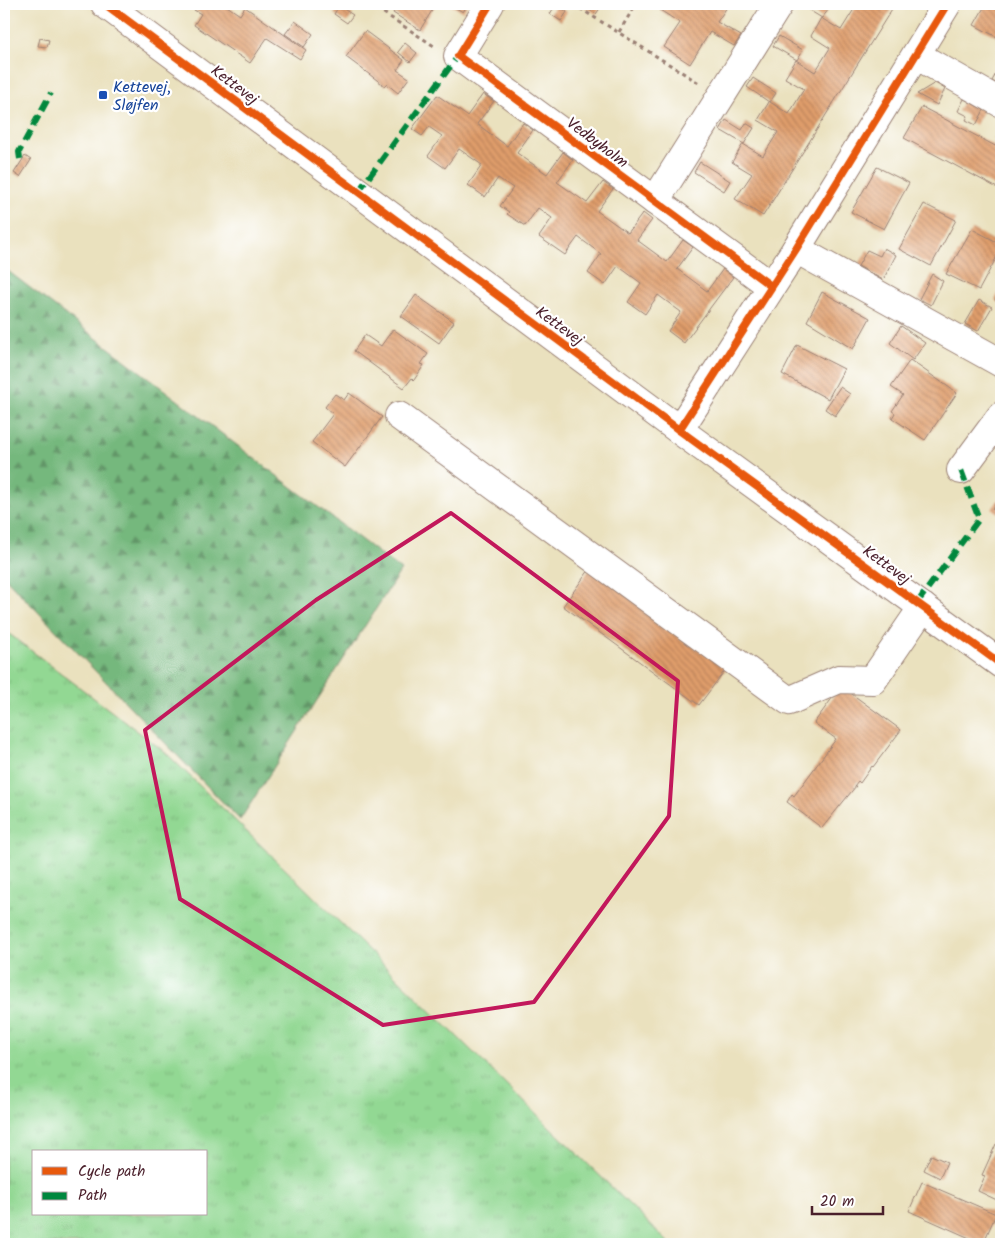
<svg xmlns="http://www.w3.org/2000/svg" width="1005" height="1248" viewBox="0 0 1005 1248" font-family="Kalam,sans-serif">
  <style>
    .grass { fill: url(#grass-tufts); stroke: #6e7c5f; fill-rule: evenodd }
    .forest { fill: url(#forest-firs); stroke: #606c54 }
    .building { fill: url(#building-back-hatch) }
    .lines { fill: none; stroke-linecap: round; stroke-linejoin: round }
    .minor-casing { stroke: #9a8074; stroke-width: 30 }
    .path { stroke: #9a8074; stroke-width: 3; stroke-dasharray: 4 4; stroke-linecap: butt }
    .minor { stroke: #fff; stroke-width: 28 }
    .quiet { stroke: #00873e; stroke-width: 6; stroke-dasharray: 12 6; stroke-linecap: butt }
    .cycleway-casing { stroke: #fff; stroke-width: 11 }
    .cycleway { stroke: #e8590c; stroke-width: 8 }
    .marked { fill: none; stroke: #c2185b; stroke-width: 4; stroke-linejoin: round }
    .transit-dot { fill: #1a4fb4; stroke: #fff; stroke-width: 2 }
    .labels { text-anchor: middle; stroke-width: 4.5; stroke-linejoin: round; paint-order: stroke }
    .street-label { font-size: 16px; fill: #4a1f2b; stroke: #fff }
    .transit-label { font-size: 16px; fill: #164399; stroke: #fff; text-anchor: start }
  </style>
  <defs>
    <pattern id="grass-tufts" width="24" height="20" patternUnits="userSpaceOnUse" patternTransform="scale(1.25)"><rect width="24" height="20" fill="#92d893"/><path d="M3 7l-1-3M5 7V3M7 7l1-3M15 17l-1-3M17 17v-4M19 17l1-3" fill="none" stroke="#7fb97f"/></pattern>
    <pattern id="forest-firs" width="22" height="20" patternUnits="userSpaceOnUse" patternTransform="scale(1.25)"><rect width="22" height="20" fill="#75b87d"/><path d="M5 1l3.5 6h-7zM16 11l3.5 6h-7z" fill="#629567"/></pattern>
    <pattern id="building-back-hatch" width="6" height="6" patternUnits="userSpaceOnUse" patternTransform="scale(1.25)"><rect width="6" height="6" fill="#df9d6b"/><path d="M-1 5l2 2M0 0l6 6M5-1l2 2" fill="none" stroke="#b77f58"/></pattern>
  </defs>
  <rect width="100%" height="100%" fill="#fff"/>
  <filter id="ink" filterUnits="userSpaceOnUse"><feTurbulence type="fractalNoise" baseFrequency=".02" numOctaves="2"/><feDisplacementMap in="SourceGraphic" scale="10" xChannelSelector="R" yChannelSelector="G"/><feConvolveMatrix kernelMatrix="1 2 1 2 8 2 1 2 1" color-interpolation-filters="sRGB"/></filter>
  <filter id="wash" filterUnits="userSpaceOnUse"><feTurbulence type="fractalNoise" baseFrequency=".0096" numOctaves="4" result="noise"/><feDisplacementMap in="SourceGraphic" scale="20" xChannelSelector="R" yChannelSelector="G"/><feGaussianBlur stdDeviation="1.12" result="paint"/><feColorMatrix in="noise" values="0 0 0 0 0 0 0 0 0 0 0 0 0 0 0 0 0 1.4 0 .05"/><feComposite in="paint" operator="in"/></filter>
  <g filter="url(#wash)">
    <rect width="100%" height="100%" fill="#eae1be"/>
    <path class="grass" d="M4,630L165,752L670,1244H4ZM34,1152H206V1214H34Z"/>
    <polygon class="forest" points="4,268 401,570 240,820 4,577"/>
    <g id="blocks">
      <g class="building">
        <polygon points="199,4 224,4 240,15 245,7 306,50 300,59 267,38 250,63 194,25 201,14 194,10"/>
        <polygon points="399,4 436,4 420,30 393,13"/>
        <polygon points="449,4 468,4 463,12"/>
        <polygon points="556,4 567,12 561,21 550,14"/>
        <polygon points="580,4 603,4 596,14"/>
        <polygon points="664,4 729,4 717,22 741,36 734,46 710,32 690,64 664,47 680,23 660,10"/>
        <polygon points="799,4 821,4 829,9 822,18"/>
        <polygon points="853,4 895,4 763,216 735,199 752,174 732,162 743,144 763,156 778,132 758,120 769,102 747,87 753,78 776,93 770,102 789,114 804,89 785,78 796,60 815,72 830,48 811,36 821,18 841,30 856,6"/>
        <polygon points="986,4 1001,4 1001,39 974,25"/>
        <polygon points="339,6 353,15 347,23 334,14"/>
        <polygon points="295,21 313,34 304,47 285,34"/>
        <polygon points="365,31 404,60 397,70 409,78 398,93 387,84 385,86 346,57"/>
        <polygon points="779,36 803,50 797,60 773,46"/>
        <polygon points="40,38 49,40 47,47 38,46"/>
        <polygon points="405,43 417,53 410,62 398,52"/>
        <polygon points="1001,64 1001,86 992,81"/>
        <polygon points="935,83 945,89 937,105 917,94"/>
        <polygon points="483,94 494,101 477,124 507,146 523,123 533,130 517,153 547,174 563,152 573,160 557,182 587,203 603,182 613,189 597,211 628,233 643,213 652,220 637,240 667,262 683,240 693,247 677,269 707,291 723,269 733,277 684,343 668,331 681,312 658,295 645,314 628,302 641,283 618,266 605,285 588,273 601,254 578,237 565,255 539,237 552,218 538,208 525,226 507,214 509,212 500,206 513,188 498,178 485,197 468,185 482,165 459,149 445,168 428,156 442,136 429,127 422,136 412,129 437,95 467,116"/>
        <polygon points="964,99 984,110 976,125 966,120 968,116 958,111"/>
        <polygon points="922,107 1001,149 1001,190 904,138"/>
        <polygon points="726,120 742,130 746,123 754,128 744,144 720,130"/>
        <polygon points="1001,123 1001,140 997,138 1001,132 997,130"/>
        <polygon points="25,156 31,160 20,177 14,173"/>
        <polygon points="700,162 730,181 724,191 694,172"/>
        <polygon points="877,167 909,183 884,229 851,212"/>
        <polygon points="924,204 956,220 931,266 899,249"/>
        <polygon points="972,229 1001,244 1001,249 979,290 946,274"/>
        <polygon points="884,248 896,255 883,280 858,266 867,250 880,256"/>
        <polygon points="932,274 943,281 931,305 919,299"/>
        <polygon points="1001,289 1001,304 995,300"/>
        <polygon points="822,292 870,318 853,349 807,321"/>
        <polygon points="416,295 454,322 439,343 401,316"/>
        <polygon points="979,300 992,307 978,331 965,324"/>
        <polygon points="901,326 925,343 913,360 890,343"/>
        <polygon points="393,329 428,354 421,364 424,365 414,380 412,378 404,388 354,351 365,335 381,346"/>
        <polygon points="797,345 844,369 828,399 782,374"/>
        <polygon points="910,360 957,393 925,440 892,418 895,413 892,411 903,395 891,387"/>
        <polygon points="840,387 850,394 835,416 825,409"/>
        <polygon points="349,393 382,417 345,467 312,442 333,414 325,407 335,394 344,400"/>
        <polygon points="1001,496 1001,515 992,509"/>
        <polygon points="592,566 729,665 699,705 563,606"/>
        <polygon points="841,686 901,730 873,767 872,766 860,783 858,781 854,786 856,786 822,828 787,802 792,794 794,796 836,739 814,723"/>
        <polygon points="996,1144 1001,1146 1001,1202 978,1191 985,1176 982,1175"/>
        <polygon points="931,1155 947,1162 940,1178 924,1170"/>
        <polygon points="922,1182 996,1214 983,1244 909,1211"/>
      </g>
    </g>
  </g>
  <g filter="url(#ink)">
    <use href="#blocks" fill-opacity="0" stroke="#9a8074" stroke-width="1"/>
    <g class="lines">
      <defs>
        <g id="minor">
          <polyline points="105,4 679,430 1001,664"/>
          <polyline points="490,4 458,56 771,286"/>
          <polyline points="916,55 1001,103"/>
          <polyline points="655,201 779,4"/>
          <polyline points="796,249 1001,363"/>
          <polyline points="399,416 789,701 839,679 873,680 923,607"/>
          <polyline points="679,430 796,249 947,4"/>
          <polyline points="961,470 1001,416"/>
        </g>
      </defs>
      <use href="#minor" class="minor-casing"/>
      <g class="path">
        <polyline points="370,4 434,46"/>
        <polyline points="573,4 699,83"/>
        <polyline points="619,32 636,4"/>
        <polyline points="4,72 6,70"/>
      </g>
      <use href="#minor" class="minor"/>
      <g class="quiet">
        <polyline points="20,159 19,152 51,93"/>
        <polyline points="358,192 458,56"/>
        <polyline points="917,603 979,519 961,470"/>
      </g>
      <defs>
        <g id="cycleway">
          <polyline points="105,4 679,430 1001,664"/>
          <polyline points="490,4 458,56 771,286"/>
          <polyline points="679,430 796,249 947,4"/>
        </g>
      </defs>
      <use href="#cycleway" class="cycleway-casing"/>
      <use href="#cycleway" class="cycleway"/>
    </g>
  </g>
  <path class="marked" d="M451,513L678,681L669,816L534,1002L383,1025L180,899L145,730L316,600Z"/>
  <rect class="transit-dot" x="98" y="90" width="10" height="10" rx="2.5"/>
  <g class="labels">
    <g class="street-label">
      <text transform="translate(235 84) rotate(37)" y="6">Kettevej</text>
      <text transform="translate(598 142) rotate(37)" y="6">Vedbyholm</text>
      <text transform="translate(560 325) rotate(36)" y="6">Kettevej</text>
      <text transform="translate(887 564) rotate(36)" y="6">Kettevej</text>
    </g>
    <g class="transit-label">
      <text x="113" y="92">Kettevej,<tspan x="113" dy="18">Sløjfen</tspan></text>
    </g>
  </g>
  <rect width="1005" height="1248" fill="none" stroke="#fff" stroke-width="20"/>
  <rect x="32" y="1150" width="175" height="65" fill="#ffffff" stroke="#b7a5aa"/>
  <rect x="42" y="1167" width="25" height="8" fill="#e8590c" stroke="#b7a5aa"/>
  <text x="78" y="1176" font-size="15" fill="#4a1f2b">Cycle path</text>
  <rect x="42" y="1192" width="25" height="8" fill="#00873e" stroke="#b7a5aa"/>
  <text x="78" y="1200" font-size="15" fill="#4a1f2b">Path</text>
  <path d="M812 1206v8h71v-8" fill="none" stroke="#4a1f2b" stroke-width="2.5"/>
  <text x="820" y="1206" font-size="15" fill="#4a1f2b" stroke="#ffffff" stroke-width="4" paint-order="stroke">20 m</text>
</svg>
